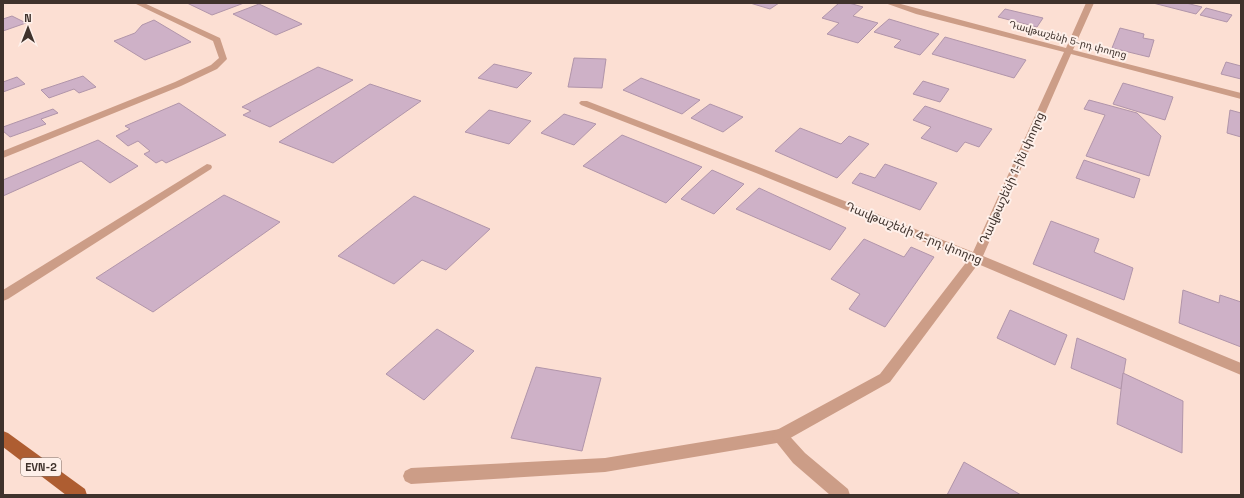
<svg xmlns="http://www.w3.org/2000/svg" width="1244" height="498" viewBox="0 0 1244 498" font-family="'Space Grotesk','Noto Sans Armenian',sans-serif">
  <style>
    .building { fill: #ceb1c7; stroke: #b195aa }
    .lines { fill: none; stroke-linecap: round; stroke-linejoin: round }
    .lane { fill: #cc9d87; fill-rule: evenodd }
    .street { fill: #cc9d87; fill-rule: evenodd }
    .primary { fill: #ae5d31; fill-rule: evenodd }
    .labels { text-anchor: middle; stroke-width: 4; stroke-linejoin: round; paint-order: stroke }
    .far-street-label { font-size: 10px; fill: #3f322c; stroke: #fef0ea }
    .shield { fill: #fef0ea; stroke: #786b65; stroke-width: 1 }
    .shield-label { font-size: 11px; font-weight: bold; fill: #3f322c }
    .street-label { font-size: 12px; fill: #3f322c; stroke: #fef0ea }
  </style>
  <rect width="100%" height="100%" fill="#fcdfd3"/>
  <g class="building">
    <polygon points="187,3 244,3 212,15"/>
    <polygon points="750,3 779,3 770,9"/>
    <polygon points="839,3 849,3 863,7 853,16 878,23 858,43 827,34 839,23 822,18"/>
    <polygon points="1153,3 1186,3 1202,7 1196,14"/>
    <polygon points="259,4 302,24 276,35 233,14"/>
    <polygon points="1206,8 1232,15 1227,22 1200,15"/>
    <polygon points="1005,9 1043,18 1037,27 998,17"/>
    <polygon points="12,16 26,23 3,31 3,19"/>
    <polygon points="889,19 939,34 920,55 894,47 901,40 874,32"/>
    <polygon points="154,20 191,42 145,60 114,41 135,33 142,25"/>
    <polygon points="1120,28 1144,34 1143,38 1154,40 1149,57 1112,48"/>
    <polygon points="945,37 1026,60 1014,78 932,54"/>
    <polygon points="574,58 606,59 602,88 568,87"/>
    <polygon points="1226,62 1241,66 1241,79 1221,74"/>
    <polygon points="494,64 532,73 517,88 478,78"/>
    <polygon points="318,67 353,80 270,127 243,115 251,111 242,107"/>
    <polygon points="83,76 96,87 79,93 74,89 49,98 41,90"/>
    <polygon points="17,77 25,84 3,92 3,82"/>
    <polygon points="641,78 700,100 682,114 623,90"/>
    <polygon points="923,81 949,89 940,102 913,94"/>
    <polygon points="1123,83 1173,97 1165,120 1113,104"/>
    <polygon points="370,84 421,101 333,163 279,142"/>
    <polygon points="1089,100 1137,113 1161,136 1149,176 1086,156 1105,115 1084,109"/>
    <polygon points="179,103 226,135 166,163 162,160 156,163 144,154 150,151 138,141 128,146 116,136 130,129 125,126"/>
    <polygon points="710,104 743,117 723,132 691,118"/>
    <polygon points="925,106 992,129 979,147 965,142 957,152 921,138 931,127 913,120"/>
    <polygon points="53,109 58,113 41,119 46,124 10,137 3,131 3,127"/>
    <polygon points="489,110 531,121 509,144 465,132"/>
    <polygon points="1230,110 1241,113 1241,137 1227,133"/>
    <polygon points="564,114 596,124 574,145 541,133"/>
    <polygon points="800,128 841,144 849,136 869,144 837,178 775,151"/>
    <polygon points="622,135 702,167 666,203 583,166"/>
    <polygon points="98,140 138,166 110,183 81,161 3,196 3,180"/>
    <polygon points="1084,160 1140,179 1134,198 1076,178"/>
    <polygon points="885,164 937,183 920,210 852,183 860,173 875,178"/>
    <polygon points="712,170 744,184 714,214 681,199"/>
    <polygon points="759,188 846,228 830,250 736,209"/>
    <polygon points="224,195 280,222 153,312 96,278"/>
    <polygon points="414,196 490,229 446,270 422,260 394,284 338,256"/>
    <polygon points="1051,221 1099,239 1094,252 1133,268 1124,300 1033,264"/>
    <polygon points="864,239 904,257 911,247 934,257 885,327 849,309 860,294 831,279"/>
    <polygon points="1183,290 1219,303 1220,295 1241,302 1241,347 1179,323"/>
    <polygon points="1010,310 1067,335 1055,365 997,338"/>
    <polygon points="437,329 474,351 424,400 386,374"/>
    <polygon points="1077,338 1126,359 1121,389 1071,368"/>
    <polygon points="536,367 601,378 582,451 511,438"/>
    <polygon points="1123,373 1183,401 1182,453 1117,424"/>
    <polygon points="964,462 1021,495 947,495"/>
  </g>
  <g class="lines">
    <g class="lane">
      <polygon points="134,3 144,3 220,38 227,59 217,69 181,86 3,158 3,151 175,82 211,65 219,58 213,41"/>
      <polygon points="207,164 211,165 212,167 211,169 8,299 3,301 3,290"/>
      <polygon points="780,429 785,431 805,453 848,489 850,495 830,495 793,463 777,443 605,472 411,484 405,481 403,476 405,471 411,468 605,458"/>
    </g>
    <polygon class="street" points="885,3 897,3 1066,48 1086,3 1094,3 1073,50 1241,93 1241,99 1071,54 983,256 1241,363 1241,375 978,264 890,382 785,441 780,443 775,441 772,436 775,431 880,374 968,260 756,173 581,105 579,103 581,101 587,101 764,169 973,252 1064,52 916,14"/>
    <polygon class="primary" points="3,431 8,433 85,489 87,495 66,495 3,447"/>
  </g>
  <g class="labels">
    <g class="far-street-label">
      <text transform="translate(1068 39) rotate(15)" y="4">Դավթաշենի 5-րդ փողոց</text>
    </g>
    <rect class="shield" x="21" y="458" width="40" height="18" rx="3"/>
    <g class="shield-label">
      <text x="41" y="471">EVN-2</text>
    </g>
    <g class="street-label">
      <text transform="translate(1012 178) rotate(-66)" y="4">Դավթաշենի 1-ին փողոց</text>
      <text transform="translate(914 233) rotate(22)" y="4">Դավթաշենի 4-րդ փողոց</text>
    </g>
  </g>
  <rect width="1244" height="498" fill="none" stroke="#3f322c" stroke-width="8"/>
  <g transform="translate(28 28)" stroke="#fef0ea" stroke-width="3" paint-order="stroke">
  <path d="M0-3L7 15L0 10L-7 15Z" fill="#3f322c"/>
  <text y="-6" font-size="11" font-weight="bold" text-anchor="middle" fill="#3f322c">N</text>
  </g>
</svg>
